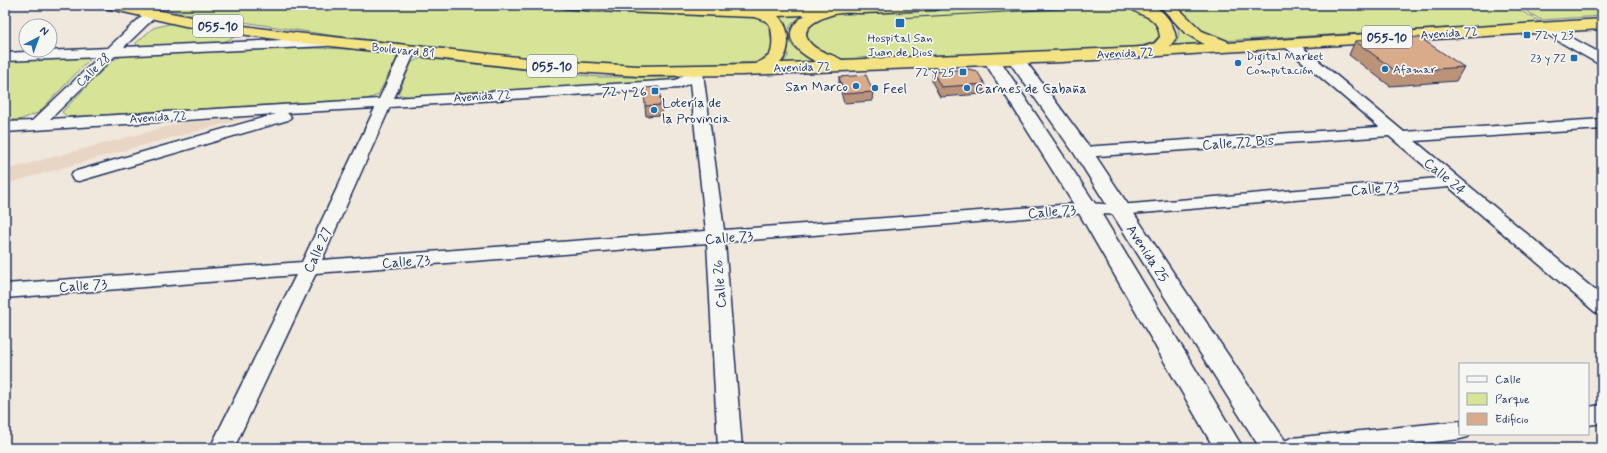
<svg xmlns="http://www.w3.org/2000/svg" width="1607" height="453" viewBox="0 0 1607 453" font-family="Mynerve,sans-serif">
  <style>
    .built { fill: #e9d5c4 }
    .green { fill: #d7e396; stroke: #79897a }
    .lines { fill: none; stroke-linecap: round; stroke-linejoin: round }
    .minor-casing { stroke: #1b2f5e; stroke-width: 3 }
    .secondary-casing { stroke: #1b2f5e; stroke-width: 3 }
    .trunk-casing { stroke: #1b2f5e; stroke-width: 3 }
    .minor { fill: #f6f6f2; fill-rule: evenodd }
    .secondary { fill: #f6f6f2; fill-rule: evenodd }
    .trunk { fill: #f4e382; fill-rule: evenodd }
    .tram { stroke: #1b2f5e; stroke-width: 1 }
    .wall { fill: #bb9378; stroke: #1b2f5e }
    .building { fill: #daab8b; stroke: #1b2f5e }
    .poi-dot { fill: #1f6fb2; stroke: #f6f6f2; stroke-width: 1.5 }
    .labels { text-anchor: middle; stroke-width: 3.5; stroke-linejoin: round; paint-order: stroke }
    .far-street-label { font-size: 12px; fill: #1b2f5e; stroke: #f6f6f2 }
    .far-poi-label { font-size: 12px; fill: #1b2f5e; stroke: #f6f6f2; text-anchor: start }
    .shield { fill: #f6f6f2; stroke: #5d6b8a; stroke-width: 1 }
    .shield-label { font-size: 13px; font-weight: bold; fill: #1b2f5e }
    .poi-label { font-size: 14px; fill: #1b2f5e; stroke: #f6f6f2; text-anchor: start }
    .street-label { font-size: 14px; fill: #1b2f5e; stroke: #f6f6f2 }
  </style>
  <rect width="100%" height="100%" fill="#f0e7dd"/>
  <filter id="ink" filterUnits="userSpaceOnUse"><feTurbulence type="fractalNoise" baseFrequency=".025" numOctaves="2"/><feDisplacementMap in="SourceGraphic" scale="8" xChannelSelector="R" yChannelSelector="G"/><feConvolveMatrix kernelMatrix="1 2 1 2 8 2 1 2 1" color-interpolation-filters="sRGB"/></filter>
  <g filter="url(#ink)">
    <polygon class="built" points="246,118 140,146 5,184 5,170 57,156 181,123"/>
    <g class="green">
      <polygon points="147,5 492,5 703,16 755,15 768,20 774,56 763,62 638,67 581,64 329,35 183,13"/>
      <path d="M1019,5H1124L1147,14L1160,27V35L1152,43L1134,47L963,57L858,61L837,58L809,45L805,32C814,17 831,15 847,13Z"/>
      <path d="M1147,5H1160L1189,35L1205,43L1174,45C1190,27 1162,11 1147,5Z"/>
      <polygon points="1172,5 1511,5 1542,23 1220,41 1208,37"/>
      <polygon points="1517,5 1602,5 1602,16 1541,20"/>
      <path d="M807,14C802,17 792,21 790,27C782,44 803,56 815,62L782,63L788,57C787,39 785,29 775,15Z"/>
      <polygon points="173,23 232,33 234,35 233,38 218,44 140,48 136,46 136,43 153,28"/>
      <path d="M283,48C302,48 386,47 397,58L378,95L367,99L67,117L62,112L112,60L128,54Z"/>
      <polygon points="86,57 89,60 38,113 19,120 5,120 5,61"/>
      <polygon points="422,58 553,73 601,77 674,77 678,80 675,81 410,97 398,94 412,62"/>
    </g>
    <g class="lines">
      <defs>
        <g id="minor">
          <path d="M150,11L154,12L156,15L154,18L124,47L326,38L331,39L333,42L331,45L326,46L115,56L50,119L379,99L402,50L404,47H414L416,50L394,98L676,80C684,75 691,68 701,70L703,73L724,230L1087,203L1119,205L1439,178L1389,136L1083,157L1077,155L1075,152L1077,149L1083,147L1379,127L1285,47L1283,44L1285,41H1295L1404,132L1602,119V129L1415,141L1602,296V314L1595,312L1449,187L1119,215L1087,213L725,242L742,448H718L707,243L316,273L234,448H210L296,275L5,298V284L302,262L375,108L287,113L291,117L288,120L79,181L73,180L71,176L73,172L276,114L5,132V122L32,121L99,57L5,61V53L108,48L146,12ZM690,83L706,231L322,260L390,107L679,88Z"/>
          <polygon points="1544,23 1602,54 1602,64 1597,63 1539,30 1538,27 1539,24"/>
          <polygon points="1602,405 1602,423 1588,425 1588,407"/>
          <polygon points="1460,421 1460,434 1470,434 1468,437 1460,439 1381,448 1280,448 1284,441 1292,438"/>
        </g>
        <g id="secondary">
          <polygon points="1016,55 1022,56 1093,152 1290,448 1260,448 1074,153 1008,60 1010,56"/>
          <polygon points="992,56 998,57 1098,208 1243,448 1214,448 1076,208 984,61 986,57"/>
        </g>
        <path id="trunk" d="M103,5H130L222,23L296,33L554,61L638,66L756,64C760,61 769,58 771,52C773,46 773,29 769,24C766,20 758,18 754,17L593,11L565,8L562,5L756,7L837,5H943L940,8L935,10C912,11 888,12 864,13C855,13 843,12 834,14C824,17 799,26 808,40C815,52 831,53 842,60L1144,47L1155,43L1160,37C1157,11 1138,19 1128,5C1135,5 1142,4 1148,5C1164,8 1174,24 1176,38L1170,46L1204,44L1185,33L1159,5H1175L1202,31L1227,41L1228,43L1602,19V29L1062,62L742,75L638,76L530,69L296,42L185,26L106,8ZM805,15C778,34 794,50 816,62L780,63C791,52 791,27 778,16Z"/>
      </defs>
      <use href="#minor" class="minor-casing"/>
      <use href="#secondary" class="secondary-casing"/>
      <use href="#trunk" class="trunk-casing"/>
      <use href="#minor" class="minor"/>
      <use href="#secondary" class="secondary"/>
      <use href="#trunk" class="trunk"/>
      <polyline class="tram" points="899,18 1128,5"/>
    </g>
    <g class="wall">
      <polygon points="1355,41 1464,67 1456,81 1390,86 1349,55"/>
      <polygon points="933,72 985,84 983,94 940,97 932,82"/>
      <polygon points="839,77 873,92 872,101 844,103 839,85"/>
      <polygon points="661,97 662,115 646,116 645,106"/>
    </g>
    <g class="building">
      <polygon points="1419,37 1464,67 1397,72 1355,41"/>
      <polygon points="968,69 977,71 985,84 941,87 933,72"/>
      <polygon points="866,75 873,92 844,94 839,77"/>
      <polygon points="659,87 661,105 645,106 644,88"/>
    </g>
  </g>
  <g class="poi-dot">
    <rect x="895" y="18" width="10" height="10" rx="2"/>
    <rect x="1523" y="31" width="8" height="8" rx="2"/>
    <rect x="1570" y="54" width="8" height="8" rx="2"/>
    <circle cx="1238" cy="63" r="4"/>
    <circle cx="1385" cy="69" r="4"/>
    <rect x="959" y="68" width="8" height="8" rx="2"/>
    <circle cx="856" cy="86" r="4"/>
    <circle cx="875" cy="88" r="4"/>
    <circle cx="967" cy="88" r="4"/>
    <rect x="651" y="87" width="8" height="8" rx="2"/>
    <circle cx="654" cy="110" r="4"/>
  </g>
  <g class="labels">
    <g class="far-street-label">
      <text transform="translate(1449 33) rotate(-4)" y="4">Avenida 72</text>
      <text transform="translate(403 50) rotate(6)" y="4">Boulevard 81</text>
      <text transform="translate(1125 53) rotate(-3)" y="4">Avenida 72</text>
      <text transform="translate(802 67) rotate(-2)" y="4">Avenida 72</text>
      <text transform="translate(93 70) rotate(-44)" y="4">Calle 28</text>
      <text transform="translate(482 96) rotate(-4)" y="4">Avenida 72</text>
      <text transform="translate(158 117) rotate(-4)" y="4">Avenida 72</text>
    </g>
    <g class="far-poi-label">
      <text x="1535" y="39">72 y 23</text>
      <text x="900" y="42" text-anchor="middle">Hospital San<tspan x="900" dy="14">Juan de Dios</tspan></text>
      <text x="1246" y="60">Digital Market<tspan x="1246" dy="14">Computación</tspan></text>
      <text x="1566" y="62" text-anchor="end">23 y 72</text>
      <text x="1393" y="73">Afamar</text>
      <text x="955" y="76" text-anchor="end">72 y 25</text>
    </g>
    <g class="shield">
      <rect x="193" y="15" width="50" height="22" rx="3"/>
      <rect x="1362" y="26" width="50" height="22" rx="3"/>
      <rect x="527" y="55" width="50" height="22" rx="3"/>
    </g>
    <g class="shield-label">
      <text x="218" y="31">055-10</text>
      <text x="1387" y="42">055-10</text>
      <text x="552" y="71">055-10</text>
    </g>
    <g class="poi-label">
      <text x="848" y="91" text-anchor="end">San Marco</text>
      <text x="883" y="93">Feel</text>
      <text x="975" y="93">Carnes de Cabaña</text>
      <text x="647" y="96" text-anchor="end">72 y 26</text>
      <text x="662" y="107">Lotería de<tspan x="662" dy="16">la Provincia</tspan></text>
    </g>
    <g class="street-label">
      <text transform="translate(1238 142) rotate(-4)" y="5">Calle 72 Bis</text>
      <text transform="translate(1445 176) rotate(40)" y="5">Calle 24</text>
      <text transform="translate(1375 188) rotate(-5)" y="5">Calle 73</text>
      <text transform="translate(1052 211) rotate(-5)" y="5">Calle 73</text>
      <text transform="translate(729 237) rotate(-4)" y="5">Calle 73</text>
      <text transform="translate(317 250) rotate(-65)" y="5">Calle 27</text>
      <text transform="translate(1148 253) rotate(57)" y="5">Avenida 25</text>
      <text transform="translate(406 261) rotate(-4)" y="5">Calle 73</text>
      <text transform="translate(719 284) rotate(-94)" y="5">Calle 26</text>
      <text transform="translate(83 285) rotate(-4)" y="5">Calle 73</text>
    </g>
  </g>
  <rect width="1607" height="453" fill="none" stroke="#f6f6f2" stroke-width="20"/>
  <rect x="10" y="10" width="1587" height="433" fill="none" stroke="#1b2f5e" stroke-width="1.5" filter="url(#ink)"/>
  <rect x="1459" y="363" width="130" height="72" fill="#f6f6f2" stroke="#9ea6b7"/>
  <rect x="1467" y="376" width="20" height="6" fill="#f6f6f2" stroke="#9ea6b7"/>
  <text x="1495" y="383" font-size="12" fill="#1b2f5e">Calle</text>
  <rect x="1467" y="393" width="20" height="12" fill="#d7e396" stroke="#9ea6b7"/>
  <text x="1495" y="403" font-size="12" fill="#1b2f5e">Parque</text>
  <rect x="1467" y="413" width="20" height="12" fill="#daab8b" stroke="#9ea6b7"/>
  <text x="1495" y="423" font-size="12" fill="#1b2f5e">Edificio</text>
  <g transform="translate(38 38) rotate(41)"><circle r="19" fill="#f6f6f2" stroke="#9ea6b7"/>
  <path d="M0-3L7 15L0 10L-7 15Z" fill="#1f6fb2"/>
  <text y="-6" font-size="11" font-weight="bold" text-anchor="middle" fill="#1b2f5e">N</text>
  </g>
</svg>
